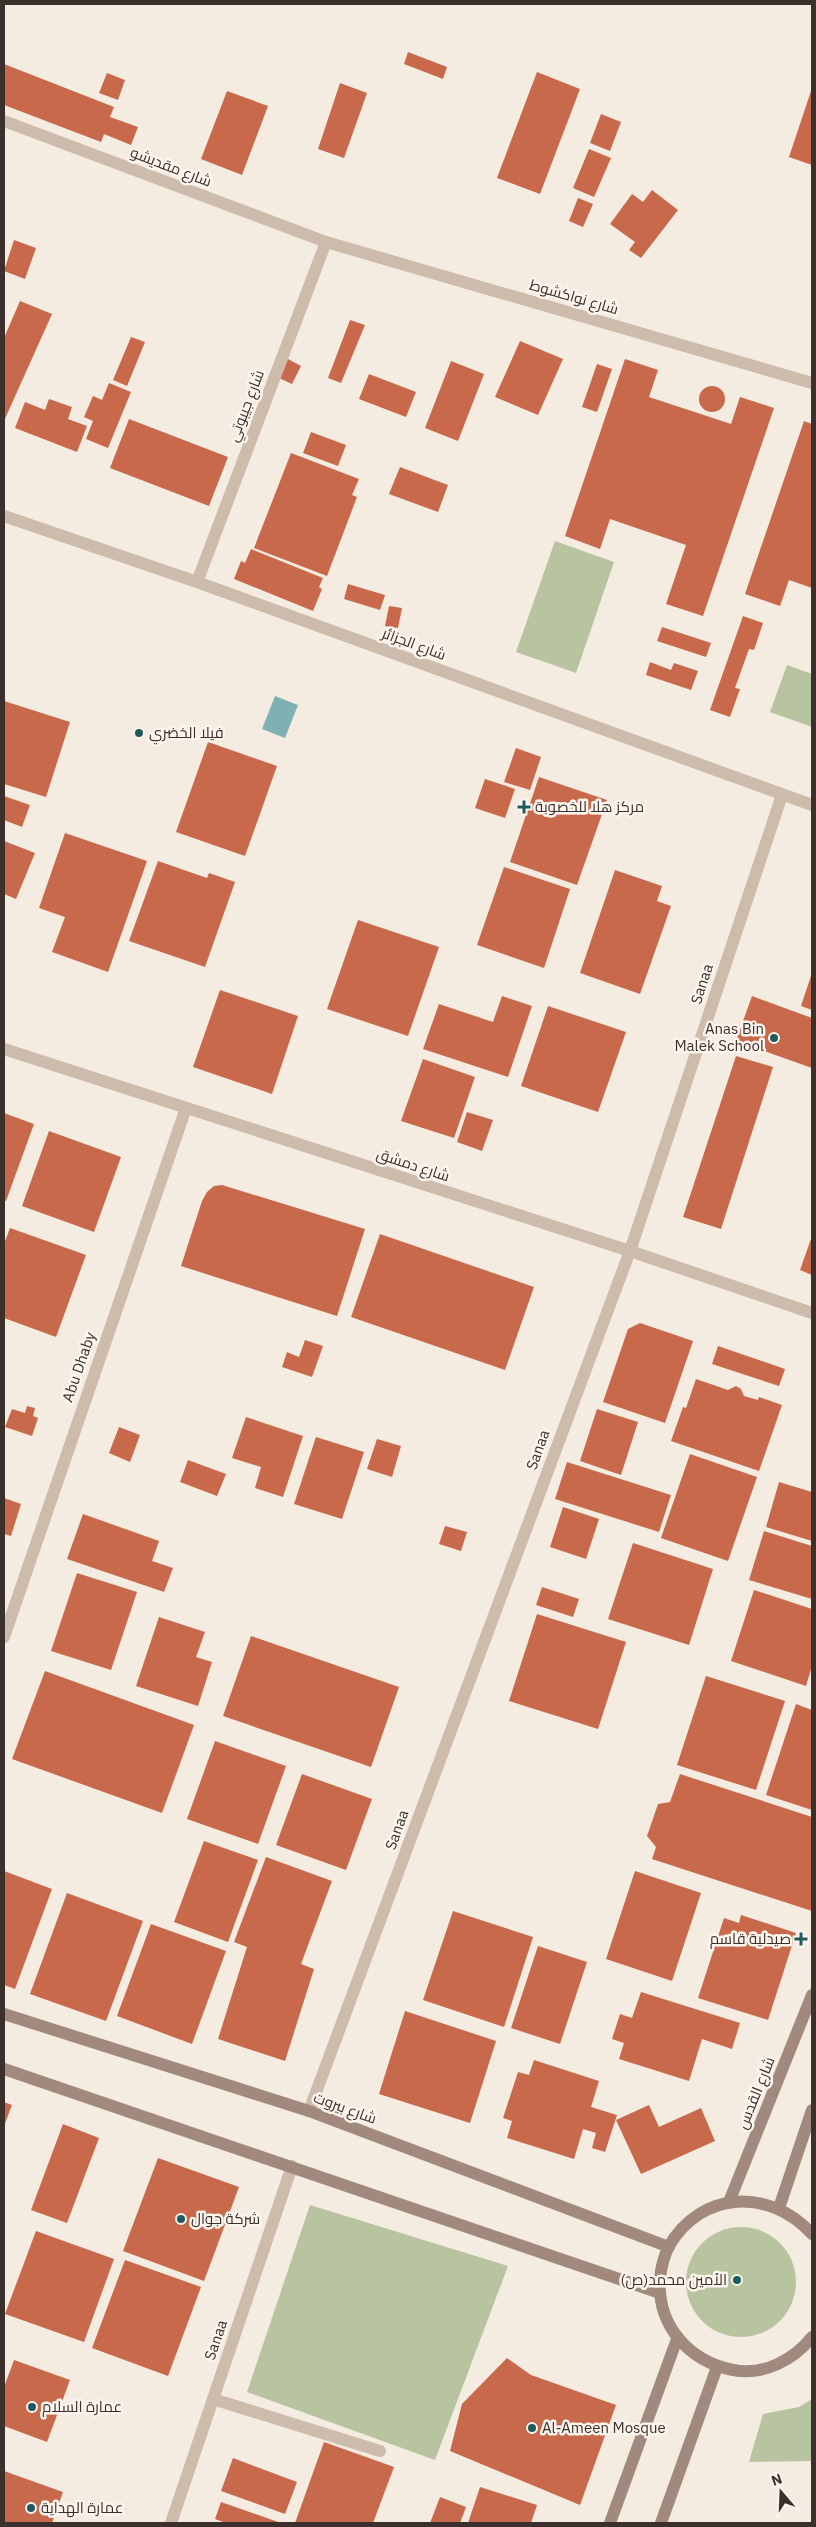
<svg xmlns="http://www.w3.org/2000/svg" width="816" height="2527" viewBox="0 0 816 2527" font-family="'IBM Plex Sans',Cairo,sans-serif">
  <style>
    .green { fill: #b8c4a0 }
    .water { fill: #7fb0b2 }
    .building { fill: #c8694b }
    .lines { fill: none; stroke-linecap: round; stroke-linejoin: round }
    .lane { stroke: #cdbbac; stroke-width: 12 }
    .street { stroke: #cdbbac; stroke-width: 12 }
    .secondary { stroke: #a18a7d; stroke-width: 12 }
    .poi-dot { fill: #1f5a5e; stroke: #fbf5ee; stroke-width: 2 }
    .labels { text-anchor: middle; stroke-width: 5; stroke-linejoin: round; paint-order: stroke }
    .street-label { font-size: 15px; fill: #3b302b; stroke: #fbf5ee }
    .poi-label { font-size: 15px; fill: #3b302b; stroke: #fbf5ee; text-anchor: start }
  </style>
  <rect width="100%" height="100%" fill="#f4ebe1"/>
  <g class="green">
    <polygon points="555,541 614,562 576,673 516,652"/>
    <polygon points="787,665 812,674 812,727 770,712"/>
    <polygon points="310,2205 508,2266 435,2460 247,2392"/>
    <circle cx="741" cy="2282" r="55"/>
    <polygon points="812,2399 812,2461 749,2462 763,2414 799,2407"/>
  </g>
  <polygon class="water" points="275,696 298,705 285,738 262,729"/>
  <g class="building">
    <polygon points="408,52 447,67 443,79 404,64"/>
    <polygon points="4,64 114,107 110,117 138,127 131,145 104,134 101,142 4,105"/>
    <polygon points="537,72 580,89 540,194 497,178"/>
    <polygon points="107,73 125,80 118,100 99,93"/>
    <polygon points="340,83 367,93 344,158 318,149"/>
    <polygon points="812,88 812,165 789,157"/>
    <polygon points="227,91 268,106 242,175 201,159"/>
    <polygon points="601,114 621,122 610,151 590,143"/>
    <polygon points="589,149 611,158 594,197 573,188"/>
    <polygon points="652,190 678,210 641,258 629,250 635,242 610,224 632,194 643,202"/>
    <polygon points="578,198 593,204 583,227 569,221"/>
    <polygon points="14,240 36,248 25,279 4,271"/>
    <polygon points="20,301 52,314 4,421 4,338"/>
    <polygon points="350,320 365,325 341,383 328,378"/>
    <polygon points="131,337 145,342 127,386 113,380"/>
    <polygon points="520,341 563,359 538,415 495,397"/>
    <polygon points="288,359 301,366 292,384 279,378"/>
    <polygon points="625,359 658,370 649,397 731,424 740,397 774,408 703,616 666,604 686,545 610,519 600,549 565,536"/>
    <polygon points="451,361 484,374 458,441 425,428"/>
    <polygon points="597,364 612,369 597,412 582,407"/>
    <polygon points="369,374 416,392 406,417 359,399"/>
    <polygon points="109,383 131,392 108,448 86,439 93,421 84,417 93,396 102,400"/>
    <circle cx="712" cy="399" r="13"/>
    <polygon points="49,399 72,407 68,419 87,426 77,452 15,428 25,402 45,410"/>
    <polygon points="129,419 228,457 209,506 110,468"/>
    <polygon points="804,421 812,424 812,588 789,580 780,606 745,594"/>
    <polygon points="311,432 346,445 338,466 303,453"/>
    <polygon points="291,453 359,479 352,495 357,497 327,576 254,548"/>
    <polygon points="400,467 448,485 438,512 389,494"/>
    <polygon points="251,549 323,578 319,587 322,589 313,611 234,579 241,561 245,563"/>
    <polygon points="348,584 385,595 380,610 344,599"/>
    <polygon points="389,606 402,608 398,628 385,626"/>
    <polygon points="743,616 763,623 754,650 749,649 735,688 740,689 730,717 710,710"/>
    <polygon points="662,627 711,643 706,657 657,641"/>
    <polygon points="650,662 671,670 674,663 698,671 691,690 646,675"/>
    <polygon points="4,701 70,722 46,797 4,784"/>
    <polygon points="208,742 277,766 245,856 176,832"/>
    <polygon points="516,748 541,757 530,790 504,782"/>
    <polygon points="539,777 607,800 577,885 510,862"/>
    <polygon points="485,779 515,789 505,818 475,808"/>
    <polygon points="4,796 30,805 22,827 4,820"/>
    <polygon points="65,833 147,861 108,972 52,952 65,917 39,908"/>
    <polygon points="4,841 35,853 16,899 4,894"/>
    <polygon points="158,861 207,878 209,873 235,882 205,967 129,941"/>
    <polygon points="504,867 570,889 544,968 477,945"/>
    <polygon points="615,870 662,886 657,901 671,906 640,994 580,973"/>
    <polygon points="358,920 439,947 408,1036 327,1009"/>
    <polygon points="812,973 812,1010 801,1006"/>
    <polygon points="220,990 298,1016 272,1094 193,1067"/>
    <polygon points="502,996 532,1006 508,1077 423,1049 439,1004 493,1022"/>
    <polygon points="752,996 812,1018 812,1068 736,1041"/>
    <polygon points="548,1006 626,1032 598,1112 521,1086"/>
    <polygon points="736,1056 773,1067 721,1229 683,1217"/>
    <polygon points="423,1059 475,1077 454,1138 401,1121"/>
    <polygon points="467,1112 493,1120 482,1151 457,1142"/>
    <polygon points="4,1113 34,1124 6,1201 4,1200"/>
    <polygon points="49,1131 121,1157 94,1232 22,1206"/>
    <polygon points="222,1185 365,1229 337,1316 181,1266 202,1201 207,1192 214,1186"/>
    <polygon points="10,1228 86,1255 56,1337 4,1318 4,1244"/>
    <polygon points="380,1234 534,1287 505,1370 351,1317"/>
    <polygon points="812,1236 812,1275 800,1270"/>
    <polygon points="640,1323 693,1341 665,1423 603,1402 628,1329"/>
    <polygon points="305,1340 323,1346 312,1377 282,1367 287,1352 299,1357"/>
    <polygon points="718,1346 785,1369 779,1386 712,1364"/>
    <polygon points="696,1379 728,1390 736,1386 741,1389 744,1396 758,1400 759,1397 782,1405 759,1471 671,1441 683,1407 686,1408"/>
    <polygon points="27,1406 35,1408 33,1416 38,1418 32,1436 5,1427 12,1409 25,1413"/>
    <polygon points="597,1409 638,1422 621,1475 580,1461"/>
    <polygon points="246,1417 303,1436 283,1497 255,1488 261,1467 232,1458"/>
    <polygon points="119,1427 140,1435 130,1462 109,1453"/>
    <polygon points="316,1437 364,1452 342,1519 294,1504"/>
    <polygon points="377,1439 401,1446 392,1477 367,1469"/>
    <polygon points="690,1454 757,1477 728,1561 661,1538"/>
    <polygon points="188,1460 226,1474 217,1496 180,1482"/>
    <polygon points="567,1462 671,1495 659,1532 555,1499"/>
    <polygon points="779,1482 812,1492 812,1541 766,1527"/>
    <polygon points="4,1498 21,1504 11,1536 4,1534"/>
    <polygon points="563,1507 599,1519 586,1559 550,1547"/>
    <polygon points="83,1514 159,1541 152,1561 173,1568 164,1592 67,1559"/>
    <polygon points="445,1526 467,1532 461,1551 439,1544"/>
    <polygon points="764,1531 812,1546 812,1599 749,1580"/>
    <polygon points="633,1543 713,1569 689,1645 608,1619"/>
    <polygon points="77,1573 137,1592 111,1670 51,1651"/>
    <polygon points="542,1587 579,1599 573,1617 536,1605"/>
    <polygon points="754,1590 812,1609 812,1666 806,1686 731,1661"/>
    <polygon points="537,1614 626,1642 598,1729 509,1701"/>
    <polygon points="159,1617 205,1632 196,1657 212,1662 198,1706 136,1686"/>
    <polygon points="251,1636 399,1687 371,1767 223,1716"/>
    <polygon points="45,1671 194,1725 162,1813 12,1759"/>
    <polygon points="706,1676 785,1701 756,1790 677,1765"/>
    <polygon points="796,1704 812,1710 812,1810 766,1795"/>
    <polygon points="215,1741 286,1766 258,1844 187,1819"/>
    <polygon points="302,1774 372,1799 346,1870 276,1845"/>
    <polygon points="680,1774 812,1817 812,1911 652,1859 656,1847 647,1836 658,1804 670,1802"/>
    <polygon points="204,1841 258,1860 228,1942 174,1922"/>
    <polygon points="266,1857 332,1881 301,1964 314,1969 285,2061 218,2039 247,1947 234,1942"/>
    <polygon points="4,1871 52,1889 15,1989 4,1985"/>
    <polygon points="635,1871 701,1893 672,1981 606,1959"/>
    <polygon points="67,1893 143,1921 106,2021 30,1994"/>
    <polygon points="453,1911 533,1937 504,2027 423,2000"/>
    <polygon points="741,1915 796,1933 768,2020 698,1998 724,1918 739,1923"/>
    <polygon points="151,1924 226,1951 192,2044 117,2016"/>
    <polygon points="538,1946 587,1962 560,2044 511,2028"/>
    <polygon points="641,1992 740,2023 732,2049 702,2039 689,2081 619,2059 624,2043 612,2039 620,2014 632,2018"/>
    <polygon points="405,2011 496,2041 470,2123 379,2094"/>
    <polygon points="534,2060 599,2081 591,2107 617,2115 605,2152 592,2148 596,2133 583,2129 574,2159 507,2138 512,2121 503,2118 518,2072 529,2075"/>
    <polygon points="4,2102 12,2105 4,2126"/>
    <polygon points="649,2105 659,2127 701,2108 715,2141 641,2174 616,2120"/>
    <polygon points="63,2124 99,2138 67,2223 31,2210"/>
    <polygon points="158,2158 239,2187 204,2281 123,2251"/>
    <polygon points="36,2231 114,2259 84,2342 5,2314"/>
    <polygon points="125,2260 201,2287 168,2376 92,2348"/>
    <polygon points="507,2358 531,2375 616,2405 580,2505 450,2451 462,2404"/>
    <polygon points="14,2360 70,2380 47,2442 4,2426 4,2387"/>
    <polygon points="324,2442 394,2467 373,2523 295,2523"/>
    <polygon points="233,2458 297,2482 285,2514 221,2491"/>
    <polygon points="4,2471 63,2492 52,2523 4,2523"/>
    <polygon points="480,2487 537,2505 531,2523 468,2523"/>
    <polygon points="440,2497 466,2507 460,2523 430,2523"/>
    <polygon points="221,2502 281,2523 226,2523 215,2519"/>
  </g>
  <g class="lines">
    <polyline class="lane" points="4,121 326,242"/>
    <g class="street">
      <polyline points="4,516 197,582 812,805"/>
      <polyline points="197,582 326,242 812,383"/>
      <polyline points="4,1049 630,1251 812,1313"/>
      <polyline points="4,1637 186,1108"/>
      <polyline points="309,2111 630,1251 782,795"/>
      <polyline points="213,2399 380,2451"/>
      <polyline points="171,2523 292,2166"/>
    </g>
    <g class="secondary">
      <polyline points="4,2014 309,2111 669,2247"/>
      <polyline points="4,2069 660,2293"/>
      <polyline points="729,2202 812,1995"/>
      <polyline points="779,2208 812,2110"/>
      <path d="M812,2234C770,2188 702,2190 669,2246C664,2256 661,2268 660,2279C657,2325 688,2361 733,2370C763,2376 794,2360 812,2337"/>
      <polyline points="610,2523 677,2339"/>
      <polyline points="661,2523 717,2367"/>
    </g>
  </g>
  <g class="poi-dot">
    <circle cx="139" cy="733" r="5"/>
    <path d="M521.5 799.5h5v5h5v5h-5v5h-5v-5h-5v-5h5z"/>
    <circle cx="774" cy="1038" r="5"/>
    <path d="M798.5 1931.5h5v5h5v5h-5v5h-5v-5h-5v-5h5z"/>
    <circle cx="181" cy="2219" r="5"/>
    <circle cx="737" cy="2280" r="5"/>
    <circle cx="32" cy="2407" r="5"/>
    <circle cx="532" cy="2428" r="5"/>
    <circle cx="31" cy="2508" r="5"/>
  </g>
  <g class="labels">
    <g class="street-label">
      <text transform="translate(171 167) rotate(21)" y="5">شارع مقديشو</text>
      <text transform="translate(574 297) rotate(16)" y="5">شارع نواكشوط</text>
      <text transform="translate(246 406) rotate(-69)" y="5">شارع جيبوتي</text>
      <text transform="translate(414 644) rotate(20)" y="5">شارع الجزائر</text>
      <text transform="translate(702 984) rotate(-72)" y="5">Sanaa</text>
      <text transform="translate(413 1165) rotate(18)" y="5">شارع دمشق</text>
      <text transform="translate(79 1367) rotate(-71)" y="5">Abu Dhaby</text>
      <text transform="translate(538 1450) rotate(-70)" y="5">Sanaa</text>
      <text transform="translate(397 1830) rotate(-70)" y="5">Sanaa</text>
      <text transform="translate(756 2093) rotate(-68)" y="5">شارع القدس</text>
      <text transform="translate(345 2108) rotate(20)" y="5">شارع بيروت</text>
      <text transform="translate(216 2340) rotate(-71)" y="5">Sanaa</text>
    </g>
    <g class="poi-label">
      <text x="149" y="738">فيلا الخضري</text>
      <text x="535" y="812">مركز هلا للخصوبة</text>
      <text x="764" y="1034" text-anchor="end">Anas Bin<tspan x="764" dy="17">Malek School</tspan></text>
      <text x="791" y="1944" text-anchor="end">صيدلية قاسم</text>
      <text x="191" y="2224">شركة جوال</text>
      <text x="727" y="2285" text-anchor="end">الأمين محمد(ص)</text>
      <text x="42" y="2412">عمارة السلام</text>
      <text x="542" y="2433">Al-Ameen Mosque</text>
      <text x="41" y="2513">عمارة الهداية</text>
    </g>
  </g>
  <rect width="816" height="2527" fill="none" stroke="#3b302b" stroke-width="10"/>
  <g transform="translate(781 2492) rotate(341)" stroke="#fbf5ee" stroke-width="4" paint-order="stroke">
  <path d="M0-4L9 19L0 12L-9 19Z" fill="#3b302b"/>
  <text y="-8" font-size="14" font-weight="bold" text-anchor="middle" fill="#3b302b">N</text>
  </g>
</svg>
